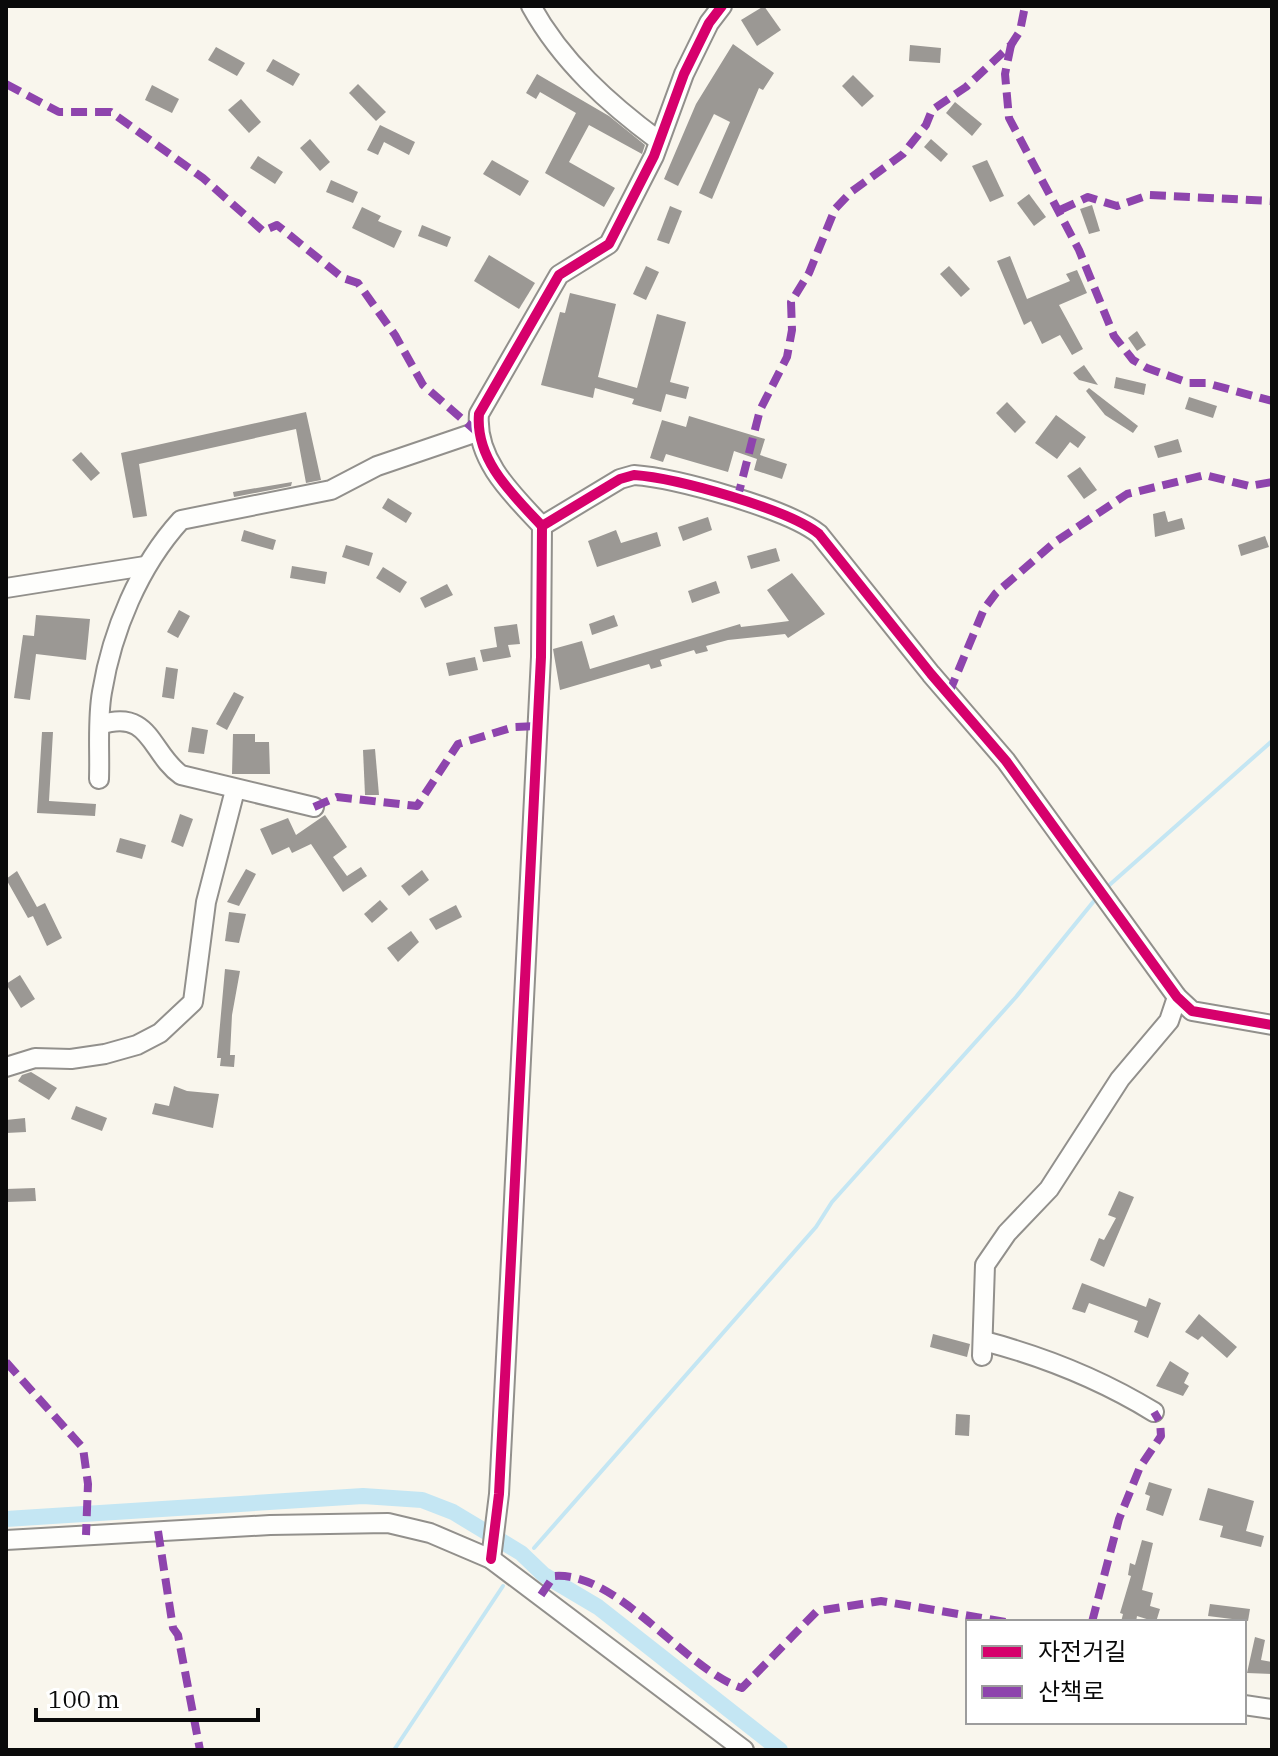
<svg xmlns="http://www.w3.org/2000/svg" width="1278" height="1756" viewBox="0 0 1278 1756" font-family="'IBM Plex Serif','Noto Sans KR',serif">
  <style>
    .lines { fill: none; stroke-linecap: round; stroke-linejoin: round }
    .stream { stroke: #c4e6f3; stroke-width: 4 }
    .canal { stroke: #c4e6f3; stroke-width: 16 }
    .building { fill: #9b9894 }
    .minor-casing { stroke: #92908c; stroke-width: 22 }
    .minor { stroke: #fefefc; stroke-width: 18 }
    .quiet { stroke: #8e44ad; stroke-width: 8; stroke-dasharray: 16 8; stroke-linecap: butt }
    .cycleway-casing { stroke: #fff; stroke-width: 15 }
    .cycleway { stroke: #d6006c; stroke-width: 10 }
  </style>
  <rect width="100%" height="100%" fill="#f9f6ed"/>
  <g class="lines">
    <g class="stream">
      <polyline points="1106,888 1272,741"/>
      <polyline points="534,1548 816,1227 832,1202 1016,997 1098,896"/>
      <polyline points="394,1750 503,1586"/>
    </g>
    <polyline class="canal" points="6,1519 363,1496 422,1500 453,1512 521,1553 544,1575 598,1607 780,1750"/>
  </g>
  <g class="building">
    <polygon points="764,6 781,30 757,46 741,20"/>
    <polygon points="733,44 774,73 763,90 759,88 712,199 699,193 730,122 714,114 678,186 664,179 696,104"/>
    <polygon points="910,45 941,48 940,63 909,61"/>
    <polygon points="216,47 245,63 237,76 208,60"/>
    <polygon points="273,59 300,74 293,86 266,71"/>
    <polygon points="537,74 609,116 645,145 642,154 589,125 569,162 615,188 604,207 545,173 576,113 540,92 536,99 526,93"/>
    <polygon points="853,75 874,96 862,107 842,86"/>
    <polygon points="358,84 386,112 376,121 349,93"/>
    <polygon points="152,85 179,99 172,113 145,100"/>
    <polygon points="241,99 261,122 249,133 228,110"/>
    <polygon points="955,102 982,124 972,136 946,113"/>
    <polygon points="380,125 415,142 409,155 384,142 378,155 367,150"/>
    <polygon points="310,139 330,162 320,171 300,148"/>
    <polygon points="931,139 948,154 941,162 924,147"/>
    <polygon points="258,156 283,172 275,184 250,168"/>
    <polygon points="492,160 529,181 520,196 483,174"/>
    <polygon points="987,160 1004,196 990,202 972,166"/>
    <polygon points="331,180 358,192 353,203 326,192"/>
    <polygon points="1029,194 1046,217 1034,226 1017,203"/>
    <polygon points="1092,205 1100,231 1089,234 1080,209"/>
    <polygon points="670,206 682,211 669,244 657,240"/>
    <polygon points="362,207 381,216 378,221 402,231 394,248 352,228"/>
    <polygon points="422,225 451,237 447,247 418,236"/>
    <polygon points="489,255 535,283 519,309 474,281"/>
    <polygon points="1010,256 1027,299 1070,281 1066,274 1077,270 1087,293 1059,305 1083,349 1072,355 1060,335 1042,344 1031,321 1024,325 997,261"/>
    <polygon points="646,266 659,272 646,300 633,294"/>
    <polygon points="949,266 970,289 961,297 940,274"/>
    <polygon points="570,293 616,304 598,377 637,388 657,314 686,322 670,382 689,387 686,399 666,394 661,412 632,404 634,399 595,388 593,398 541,385 560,312 565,313"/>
    <polygon points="1137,331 1146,345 1137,351 1128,338"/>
    <polygon points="1084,365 1098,385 1079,380 1073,373"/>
    <polygon points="1116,377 1146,384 1144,395 1114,388"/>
    <polygon points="1089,388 1138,426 1133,433 1105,415 1086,391"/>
    <polygon points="1189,397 1217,406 1213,418 1185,409"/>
    <polygon points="1007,402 1026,422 1015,433 996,413"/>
    <polygon points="306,412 321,480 306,483 296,429 139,464 147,516 133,518 121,453"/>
    <polygon points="1056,415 1086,437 1078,448 1070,442 1057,459 1035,443"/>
    <polygon points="689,416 765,439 760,455 787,464 782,479 754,470 757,459 734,451 728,472 666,454 663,462 650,458 662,420 686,427"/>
    <polygon points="1178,439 1182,452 1158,458 1154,446"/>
    <polygon points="81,452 100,473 91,481 72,460"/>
    <polygon points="1080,467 1097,490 1084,499 1067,476"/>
    <polygon points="292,482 291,486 234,497 233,492"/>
    <polygon points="388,498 412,513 406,523 382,508"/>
    <polygon points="1165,511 1168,522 1182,518 1185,529 1155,537 1153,514"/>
    <polygon points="708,517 712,530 683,541 678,527"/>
    <polygon points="244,530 276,540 273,550 241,541"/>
    <polygon points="616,530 621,543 657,532 661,546 597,567 588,541"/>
    <polygon points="1265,536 1269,547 1241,556 1238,545"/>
    <polygon points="346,545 373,553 369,566 342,557"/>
    <polygon points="776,548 780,561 751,569 747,556"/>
    <polygon points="292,566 327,572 325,584 290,578"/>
    <polygon points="383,567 407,582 400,593 376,578"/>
    <polygon points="792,573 825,614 788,638 785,634 728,640 706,646 708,651 696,654 694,650 660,660 662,666 651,669 649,664 560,690 553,649 582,641 590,669 740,624 741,627 789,621 767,590"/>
    <polygon points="716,581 720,593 692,603 688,591"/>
    <polygon points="447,584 453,595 425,608 420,598"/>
    <polygon points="179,610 190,616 178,638 167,632"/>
    <polygon points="36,615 90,619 86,660 36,654 30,700 14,698 23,635 34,636"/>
    <polygon points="614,615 618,626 592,635 589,624"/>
    <polygon points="517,624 520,644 508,645 511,657 483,662 480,650 497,647 494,627"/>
    <polygon points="475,657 478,670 449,676 446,663"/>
    <polygon points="166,667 178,669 174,699 162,697"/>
    <polygon points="234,692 244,697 227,730 216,724"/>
    <polygon points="192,727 208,730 204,754 188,752"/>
    <polygon points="42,732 53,732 49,801 96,804 95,816 37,813"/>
    <polygon points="233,734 255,734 255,742 269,742 270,774 232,774"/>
    <polygon points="375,749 379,795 365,795 363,750"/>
    <polygon points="180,814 193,819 183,847 171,842"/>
    <polygon points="325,815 347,847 333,857 347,876 361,867 367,876 343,892 311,844 292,853 289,847 272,855 260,829 288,818 296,835"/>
    <polygon points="120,838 146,845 142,859 116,852"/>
    <polygon points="246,869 256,874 239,906 227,902"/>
    <polygon points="422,870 429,880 409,896 401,886"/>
    <polygon points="17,871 37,907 45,903 62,938 47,946 33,916 28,918 6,879"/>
    <polygon points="380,900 388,909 372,923 364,914"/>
    <polygon points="456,905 462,917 436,930 429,919"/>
    <polygon points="229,912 246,914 239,943 225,941"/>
    <polygon points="411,931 419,942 398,962 387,948"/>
    <polygon points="225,969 240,971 232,1015 230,1055 235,1055 234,1067 220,1066 221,1058 217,1058"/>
    <polygon points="20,975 35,999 21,1008 6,984"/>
    <polygon points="31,1072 57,1088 49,1100 18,1081 22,1075"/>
    <polygon points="174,1086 187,1091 219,1094 213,1128 152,1114 155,1103 169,1106"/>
    <polygon points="76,1106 107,1118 102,1131 71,1119"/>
    <polygon points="25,1118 26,1132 6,1133 6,1120"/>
    <polygon points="35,1188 36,1201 6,1202 6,1189"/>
    <polygon points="1119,1191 1134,1197 1104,1267 1090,1260 1099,1238 1104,1240 1116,1218 1108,1215"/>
    <polygon points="1082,1283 1146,1307 1149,1298 1161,1303 1148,1338 1134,1332 1138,1321 1089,1303 1085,1313 1072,1309"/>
    <polygon points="1199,1314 1237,1347 1227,1358 1202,1336 1198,1340 1185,1332"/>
    <polygon points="933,1334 970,1344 967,1357 930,1347"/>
    <polygon points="1170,1361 1189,1373 1184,1383 1189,1386 1183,1396 1156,1386"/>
    <polygon points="956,1414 970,1415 969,1436 955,1435"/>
    <polygon points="1149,1482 1172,1489 1163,1516 1146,1510 1150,1496 1145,1494"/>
    <polygon points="1208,1488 1254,1501 1246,1531 1264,1536 1261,1547 1220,1537 1223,1526 1199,1520"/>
    <polygon points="1142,1540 1153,1543 1142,1590 1153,1593 1150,1606 1160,1609 1156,1622 1137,1616 1136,1622 1121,1622 1123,1614 1120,1613 1131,1576 1128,1575 1130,1563 1135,1565"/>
    <polygon points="1210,1604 1250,1609 1248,1621 1208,1616"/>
    <polygon points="1255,1637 1265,1640 1261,1660 1272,1662 1272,1674 1247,1673"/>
  </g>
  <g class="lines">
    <defs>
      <g id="minor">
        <path d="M531,6C562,62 609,104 659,141"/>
        <path d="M542,526L620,479L634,475C676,478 788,509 819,534L931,674L1006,761L1177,997L1192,1011L1272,1025"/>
        <polyline points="6,588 145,566"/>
        <path d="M100,725C151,708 150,753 181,775L314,807"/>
        <path d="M99,779C100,751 97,720 102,692C112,631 139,566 181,520L331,490L377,466L477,432"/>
        <polyline points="6,1067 35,1058 71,1059 105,1054 137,1045 160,1033 193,1002 206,902 235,790"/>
        <path d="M984,1341C1045,1357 1100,1379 1154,1412"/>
        <polyline points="982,1356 985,1265 1007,1233 1049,1189 1120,1079 1169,1021 1177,997"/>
        <polyline points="6,1540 270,1525 388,1523 430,1533 491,1559 744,1750"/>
        <path d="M491,1559L499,1494L512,1240L541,657L542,526C513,495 475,460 479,414L559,275L609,244L654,156L684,74L709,23L722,6"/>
        <polyline points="1244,1705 1272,1709"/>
      </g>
    </defs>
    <use href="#minor" class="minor-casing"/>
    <use href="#minor" class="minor"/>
    <g class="quiet">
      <polyline points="1011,45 1005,74 1009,118 1079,250 1114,336 1133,360 1147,368 1189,383 1206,383 1272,401"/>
      <polyline points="6,84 59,112 111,112 203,178 263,231 277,225 343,278 358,283 395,335 423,385 477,432"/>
      <polyline points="1060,210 1088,197 1117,206 1149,195 1272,201"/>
      <polyline points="737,500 760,410 787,357 792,330 791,302 809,273 835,209 851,192 903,154 926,125 932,110 966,87 1011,45 1020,31 1025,6"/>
      <polyline points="949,693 984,609 996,593 1055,542 1127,494 1205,475 1249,486 1272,482"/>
      <polyline points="314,807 337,797 417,806 458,744 514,727 537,726"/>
      <polyline points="6,1362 83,1448 88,1484 86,1535"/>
      <polyline points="158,1531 173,1628 178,1635 200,1750"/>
      <path d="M541,1595L554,1576C618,1571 685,1670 742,1688L817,1611L881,1601L1006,1622"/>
      <polyline points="1092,1622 1119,1519 1140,1467 1161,1436 1160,1422 1154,1412"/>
    </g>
    <defs>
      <g id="cycleway">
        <path d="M542,526L620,479L634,475C676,478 788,509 819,534L931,674L1006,761L1177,997L1192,1011L1272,1025"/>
        <path d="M491,1559L499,1494L512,1240L541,657L542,526C513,495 475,460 479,414L559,275L609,244L654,156L684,74L709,23L722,6"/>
      </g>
    </defs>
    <use href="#cycleway" class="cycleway-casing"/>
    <use href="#cycleway" class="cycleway"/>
  </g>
  <rect width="1278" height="1756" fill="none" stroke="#0a0a0a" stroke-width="16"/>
  <rect x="966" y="1620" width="280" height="104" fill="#ffffff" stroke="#9d9d9d" stroke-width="2"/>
  <rect x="982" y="1646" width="40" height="12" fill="#d6006c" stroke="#9d9d9d" stroke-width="2"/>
  <text x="1038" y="1660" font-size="24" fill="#0a0a0a">자전거길</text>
  <rect x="982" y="1686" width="40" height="12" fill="#8e44ad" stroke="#9d9d9d" stroke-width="2"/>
  <text x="1038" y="1700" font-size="24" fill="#0a0a0a">산책로</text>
  <path d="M36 1708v12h222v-12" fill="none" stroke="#0a0a0a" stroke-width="4"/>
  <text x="48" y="1708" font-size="24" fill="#0a0a0a" stroke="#ffffff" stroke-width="6" paint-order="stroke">100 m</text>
</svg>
